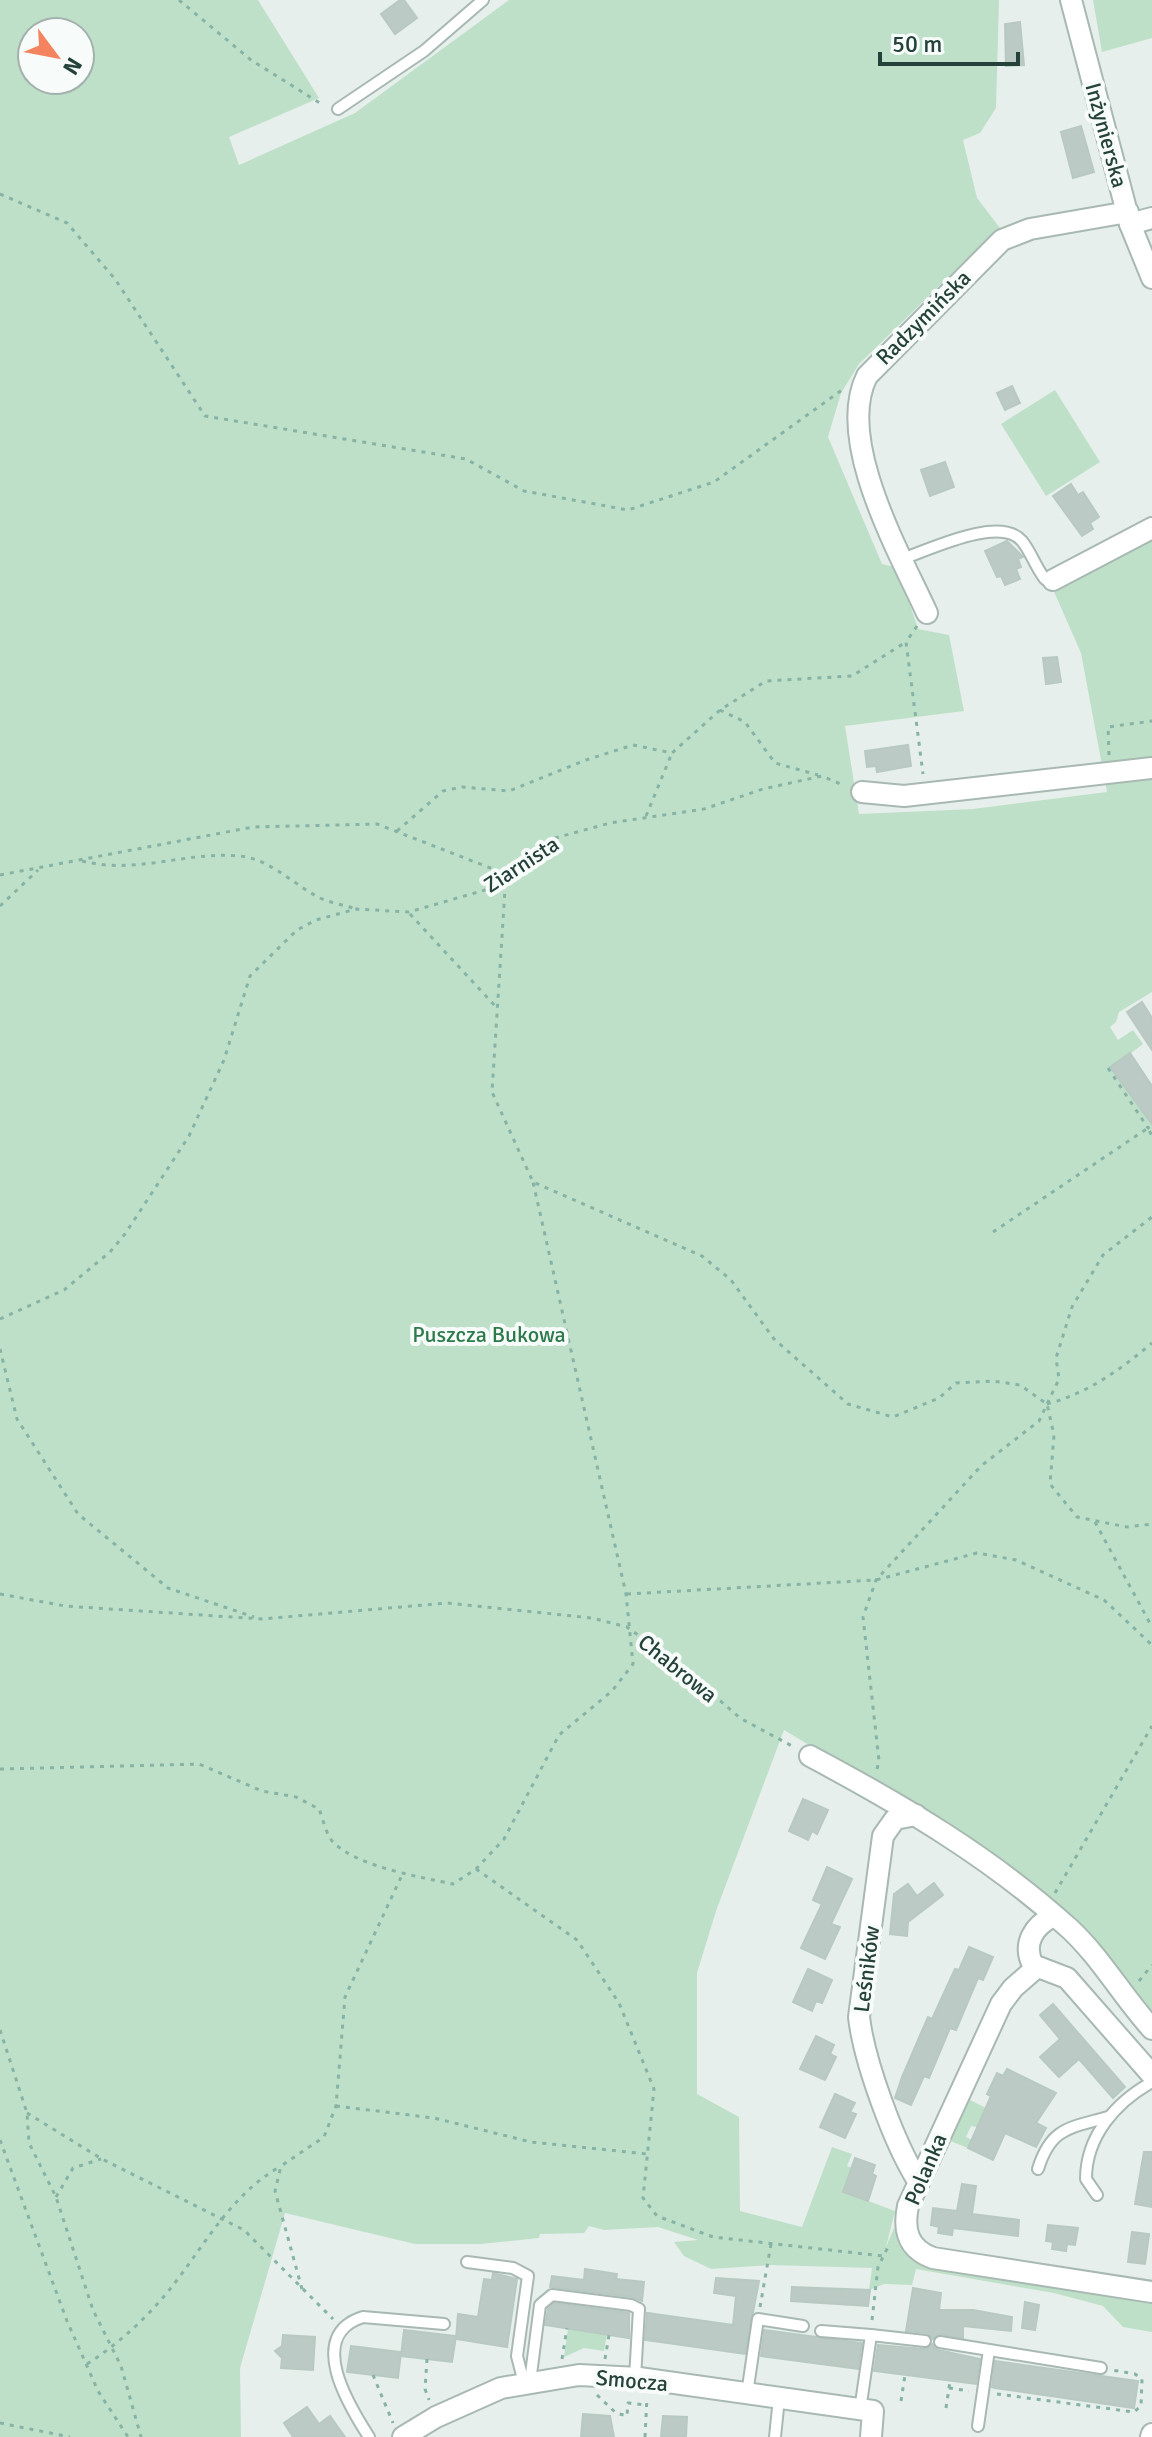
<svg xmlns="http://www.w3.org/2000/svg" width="1152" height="2437" viewBox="0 0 1152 2437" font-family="Signika,sans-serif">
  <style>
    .green { fill: #bfe0c8; fill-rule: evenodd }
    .building { fill: #bbcac4; stroke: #b8c9c2; stroke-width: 2 }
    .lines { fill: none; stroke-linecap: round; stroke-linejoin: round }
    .lane-casing { stroke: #a8b8b2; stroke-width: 14 }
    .street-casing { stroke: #a8b8b2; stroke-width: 24 }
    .path { stroke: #86b3a5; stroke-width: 3; stroke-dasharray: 4 6; stroke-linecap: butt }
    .lane { stroke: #fff; stroke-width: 10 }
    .street { stroke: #fff; stroke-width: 20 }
    .labels { text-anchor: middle; stroke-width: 8; stroke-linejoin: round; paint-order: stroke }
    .street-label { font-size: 22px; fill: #24423a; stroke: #f7fbf9 }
    .park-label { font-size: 22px; fill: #2d7a4b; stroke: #f7fbf9 }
  </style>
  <rect width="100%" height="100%" fill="#e6efeb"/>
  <g class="green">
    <path d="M0,0H258L319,98L229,137L239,165L355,113L509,0H999L996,108L980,133L963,140L977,198L1003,232L975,251L859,364L841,393L828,437L882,564L898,568L918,629L949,635L964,711L845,726L859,814L973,809L1107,792L1081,653L1052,587L1152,536V992L1119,1012L1116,1022L1110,1027L1118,1040L1133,1030L1143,1044L1130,1054L1152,1086V2022L1065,1915L911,1806L784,1730L716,1911L697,1973V2094L739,2117L740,2211L802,2227L832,2147L852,2154L847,2166L852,2168L844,2192L895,2211L886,2247L894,2228L899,2236L914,2247L1152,2292V2332L1123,2327L1103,2306L1054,2293L916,2269L912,2285L884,2284L869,2290L872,2268L771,2265L711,2269L684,2256L674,2242L698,2240L658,2227L604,2230L589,2226L584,2233L540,2234L539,2238L481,2244H415L285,2213L240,2368L241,2437H0ZM32,32H80V80H32Z"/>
    <polygon points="1093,0 1152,0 1152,38 1102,52"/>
    <polygon points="1055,390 1100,462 1046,496 1001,424"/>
    <polygon points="970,2100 1020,2125 1014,2138 1006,2132 971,2126 966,2137 972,2140 968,2148 950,2141"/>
    <polygon points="568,2329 607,2334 604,2351 584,2348 564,2357"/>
  </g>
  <g class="building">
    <polygon points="400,0 404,0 417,18 395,34 381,14"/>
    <polygon points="1020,22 1024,65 1006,66 1005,24"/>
    <polygon points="1081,126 1094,172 1073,178 1061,132"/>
    <polygon points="1012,386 1020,403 1005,410 997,393"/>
    <polygon points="945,462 954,487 930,496 921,470"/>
    <polygon points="1071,484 1078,495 1083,492 1099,517 1090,523 1093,529 1082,536 1053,496"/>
    <polygon points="1007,541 1023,557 1018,559 1021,567 1016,569 1020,579 1005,585 1001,576 997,577 985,551"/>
    <polygon points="1057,657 1061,682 1046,684 1043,658"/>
    <polygon points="908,745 911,766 877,772 876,766 867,767 865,751"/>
    <polygon points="1142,1002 1152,1018 1152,1050 1127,1012"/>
    <polygon points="1130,1053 1152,1086 1152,1124 1110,1067"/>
    <polygon points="803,1799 828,1810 817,1834 812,1831 808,1840 789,1831"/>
    <polygon points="827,1867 852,1879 831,1924 840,1927 825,1959 801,1948 822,1904 813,1900"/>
    <polygon points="934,1883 943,1895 908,1922 907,1936 890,1934 894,1894 908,1884 917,1896"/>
    <polygon points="969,1947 993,1957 983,1980 978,1978 956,2030 950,2028 929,2078 924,2076 911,2105 895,2098 902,2077 928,2017 932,2019 955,1969 959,1970"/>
    <polygon points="808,1969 832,1980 822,2003 816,2001 812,2011 793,2002"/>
    <polygon points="1053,2004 1125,2087 1113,2098 1079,2059 1059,2077 1040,2057 1060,2039 1040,2015"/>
    <polygon points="816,2036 834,2045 830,2054 836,2057 825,2080 800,2069"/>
    <polygon points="1007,2069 1056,2093 1036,2123 1046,2128 1036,2147 1005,2133 993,2160 968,2148 991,2096 987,2094 997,2073 1003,2076"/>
    <polygon points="835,2094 855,2103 850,2112 856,2114 845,2138 820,2127"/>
    <polygon points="1144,2152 1152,2152 1152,2207 1135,2204"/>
    <polygon points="855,2158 875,2165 872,2174 876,2176 868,2201 843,2192"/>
    <polygon points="962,2184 976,2186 972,2214 1019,2220 1018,2236 953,2228 952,2235 938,2233 939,2227 931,2225 933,2208 957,2211"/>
    <polygon points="1048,2225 1078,2228 1075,2245 1067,2244 1066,2251 1052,2249 1053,2242 1046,2241"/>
    <polygon points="1132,2232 1149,2234 1145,2264 1128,2262"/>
    <polygon points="585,2269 617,2274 616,2279 644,2282 642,2301 632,2297 550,2287 552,2276 584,2280"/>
    <polygon points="493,2273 517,2279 507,2347 456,2339 458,2314 478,2317 484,2279 492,2280"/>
    <polygon points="716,2278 759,2281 745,2354 645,2340 647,2313 733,2325 736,2296 714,2293"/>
    <polygon points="792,2287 870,2290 868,2306 791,2301"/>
    <polygon points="913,2288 941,2293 939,2310 973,2310 1012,2317 1011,2331 963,2326 963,2338 940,2334 933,2339 927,2333 906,2331"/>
    <polygon points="1025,2302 1039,2305 1035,2330 1022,2328"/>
    <polygon points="554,2303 629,2313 629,2338 545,2325 548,2309"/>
    <polygon points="404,2330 456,2336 452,2362 401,2356"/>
    <polygon points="764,2330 862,2343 858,2369 761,2356"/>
    <polygon points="283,2335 315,2337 313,2370 281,2368 282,2358 275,2351 282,2346"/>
    <polygon points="932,2344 938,2350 980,2359 976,2384 874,2371 878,2345 924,2349"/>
    <polygon points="351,2346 401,2352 398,2378 347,2372"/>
    <polygon points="995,2361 1138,2381 1134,2408 995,2388 992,2387"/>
    <polygon points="307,2407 319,2424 330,2416 345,2437 293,2437 284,2423"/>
    <polygon points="583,2414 610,2416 614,2437 581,2437"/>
    <polygon points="663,2416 687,2417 686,2437 661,2437"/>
  </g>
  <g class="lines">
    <defs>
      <g id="lane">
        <polyline points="338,109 424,51 483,0"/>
        <path d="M902,559C929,550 1000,515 1022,541C1031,552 1036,568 1045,579L1053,580"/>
        <path d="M1038,2169C1051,2127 1070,2128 1108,2117"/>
        <path d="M1097,2195L1086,2179C1086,2136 1116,2102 1152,2082"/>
        <polyline points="467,2262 513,2268 528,2276 517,2356 524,2383"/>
        <polyline points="821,2331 871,2335"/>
        <polyline points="940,2342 1101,2368"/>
        <polyline points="530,2382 540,2305 552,2295 631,2305 639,2309 635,2378"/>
        <polyline points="747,2394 758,2319 803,2326"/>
        <polyline points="860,2410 871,2335 925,2341"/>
        <polyline points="978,2426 989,2350"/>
        <path d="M369,2437C349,2406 305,2335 363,2317L444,2324"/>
        <polyline points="775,2437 779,2398"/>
      </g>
      <g id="street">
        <polyline points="1071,0 1130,224 1152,278"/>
        <polyline points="1130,224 1152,218"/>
        <polyline points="1053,580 1152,528"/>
        <path d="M927,613C899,552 835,440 867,376L1002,240L1030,229L1128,212"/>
        <polyline points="862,792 904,796 1152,768"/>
        <path d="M810,1756C902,1805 992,1858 1070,1929C1101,1958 1123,1997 1152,2029"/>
        <path d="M916,1815L895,1819L883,1836L859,2017C864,2061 894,2143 918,2181"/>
        <path d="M1054,1916C1034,1925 1022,1944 1033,1965L1067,1978L1152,2075"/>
        <path d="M1036,1968L1013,1988L1001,2004L908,2206C903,2230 908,2249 933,2258L1152,2292"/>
        <polyline points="403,2437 436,2417 501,2388 579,2375 639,2378 873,2411 871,2437"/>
        <polyline points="1151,2437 1152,2434"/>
      </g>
    </defs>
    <use href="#lane" class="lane-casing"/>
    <use href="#street" class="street-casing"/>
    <g class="path">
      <polyline points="179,0 251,60 323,105"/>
      <polyline points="0,194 67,223 115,279 205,416 466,459 524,491 628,510 714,482 842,390"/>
      <polyline points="917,626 906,642 923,774"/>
      <polyline points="720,710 745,722 775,763 818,775"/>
      <polyline points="1109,755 1108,727 1152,721"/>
      <polyline points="646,816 672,753"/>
      <polyline points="397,831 443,791 462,787 509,791 586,760 633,745 672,753 720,710 766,681 852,676 906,642"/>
      <path d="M82,861C138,875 184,851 240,856C270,859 294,885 320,898C331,903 344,905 356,909"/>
      <polyline points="506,874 492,1092 533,1182 702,1256 731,1280 774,1339 848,1404 893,1417 939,1398 956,1383 993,1381 1020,1385 1047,1404 1054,1435 1050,1484 1077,1517 1127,1527 1152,1524"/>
      <polyline points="0,875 253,827 377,824 506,874"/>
      <polyline points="0,906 38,870"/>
      <polyline points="410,914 497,1008"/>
      <polyline points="1108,1068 1148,1128 1152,1125"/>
      <polyline points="993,1232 1148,1128 1152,1136"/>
      <polyline points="0,1319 64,1290 110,1252 125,1234 189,1136 224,1060 250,976 297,930 316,920 356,909 409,912 485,890 555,838 610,823 704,809 763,789 822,776 843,785"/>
      <polyline points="0,1349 17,1419 78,1514 168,1588 254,1617"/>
      <path d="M1047,1404C1088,1393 1120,1370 1152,1343"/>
      <polyline points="1095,1522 1152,1627"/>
      <polyline points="0,1594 65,1606 262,1619 447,1603 592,1618 627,1627 683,1668 740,1718 792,1746"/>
      <polyline points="627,1594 876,1580 977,1553 1016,1560 1104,1600 1152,1645"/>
      <path d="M0,1769L199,1764L262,1791L296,1797L319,1809C323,1818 326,1836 334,1843C359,1867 420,1877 453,1884L476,1869L504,1839L559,1735L612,1691L633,1664L626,1594L533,1182"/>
      <polyline points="877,1769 879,1761 863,1617 876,1580 981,1466 1039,1421 1059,1379 1056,1358 1072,1307 1103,1255 1152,1217"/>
      <polyline points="476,1869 577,1940 619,2003 654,2089 643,2198 657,2216 713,2237 883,2256"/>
      <polyline points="1055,1893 1152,1726"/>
      <polyline points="1139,1981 1152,1965"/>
      <polyline points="0,2030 27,2113 29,2143 56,2197 93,2310 121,2366 141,2437"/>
      <polyline points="336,2106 434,2118 531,2142 647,2154"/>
      <polyline points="27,2113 102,2159 244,2230 333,2319"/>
      <polyline points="0,2140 67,2321 98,2391 128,2437"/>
      <polyline points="56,2197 73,2168 101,2159"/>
      <polyline points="302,2289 275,2191 281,2166 324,2137 336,2106 345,1997 403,1873"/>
      <polyline points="760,2307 771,2244"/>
      <polyline points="872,2320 878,2267 890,2243"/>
      <polyline points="427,2359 425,2389 429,2400"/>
      <polyline points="562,2359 567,2328"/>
      <polyline points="605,2359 609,2335"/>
      <path d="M87,2364C120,2343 150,2315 174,2284C208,2240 232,2194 281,2166"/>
      <polyline points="373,2375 393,2423"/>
      <polyline points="949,2388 969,2391"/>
      <polyline points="997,2394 1134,2412 1141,2406 1142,2379 1135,2374 1112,2370"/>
      <polyline points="597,2395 616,2413 627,2416 628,2403 647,2405"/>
      <polyline points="901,2401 905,2375"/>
      <polyline points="946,2408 950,2381"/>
      <polyline points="0,2423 70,2437"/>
      <polyline points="645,2437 647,2397"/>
    </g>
    <use href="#lane" class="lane"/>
    <use href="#street" class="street"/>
  </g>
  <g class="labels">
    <g class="street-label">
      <text transform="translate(1107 135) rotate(75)" y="8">Inżynierska</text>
      <text transform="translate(923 317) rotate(-45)" y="8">Radzymińska</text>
      <text transform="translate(521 864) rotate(-33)" y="8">Ziarnista</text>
      <text transform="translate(678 1668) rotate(39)" y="8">Chabrowa</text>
      <text transform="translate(866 1969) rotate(-83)" y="8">Leśników</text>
      <text transform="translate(925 2169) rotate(-67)" y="8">Polanka</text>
      <text transform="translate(632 2380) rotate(5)" y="8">Smocza</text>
    </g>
    <g class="park-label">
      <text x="489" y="1342">Puszcza Bukowa</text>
    </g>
  </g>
  <g transform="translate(56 56) rotate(122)"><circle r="38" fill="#f7fbf9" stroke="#a3b1ad" stroke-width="2"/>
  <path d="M0-6L14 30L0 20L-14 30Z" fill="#f4845f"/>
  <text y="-12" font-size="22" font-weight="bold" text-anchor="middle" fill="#24423a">N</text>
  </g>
  <path d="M880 52v12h138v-12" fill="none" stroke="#24423a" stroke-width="4"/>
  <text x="892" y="52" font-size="24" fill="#24423a" stroke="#f7fbf9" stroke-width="6" paint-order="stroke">50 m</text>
</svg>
